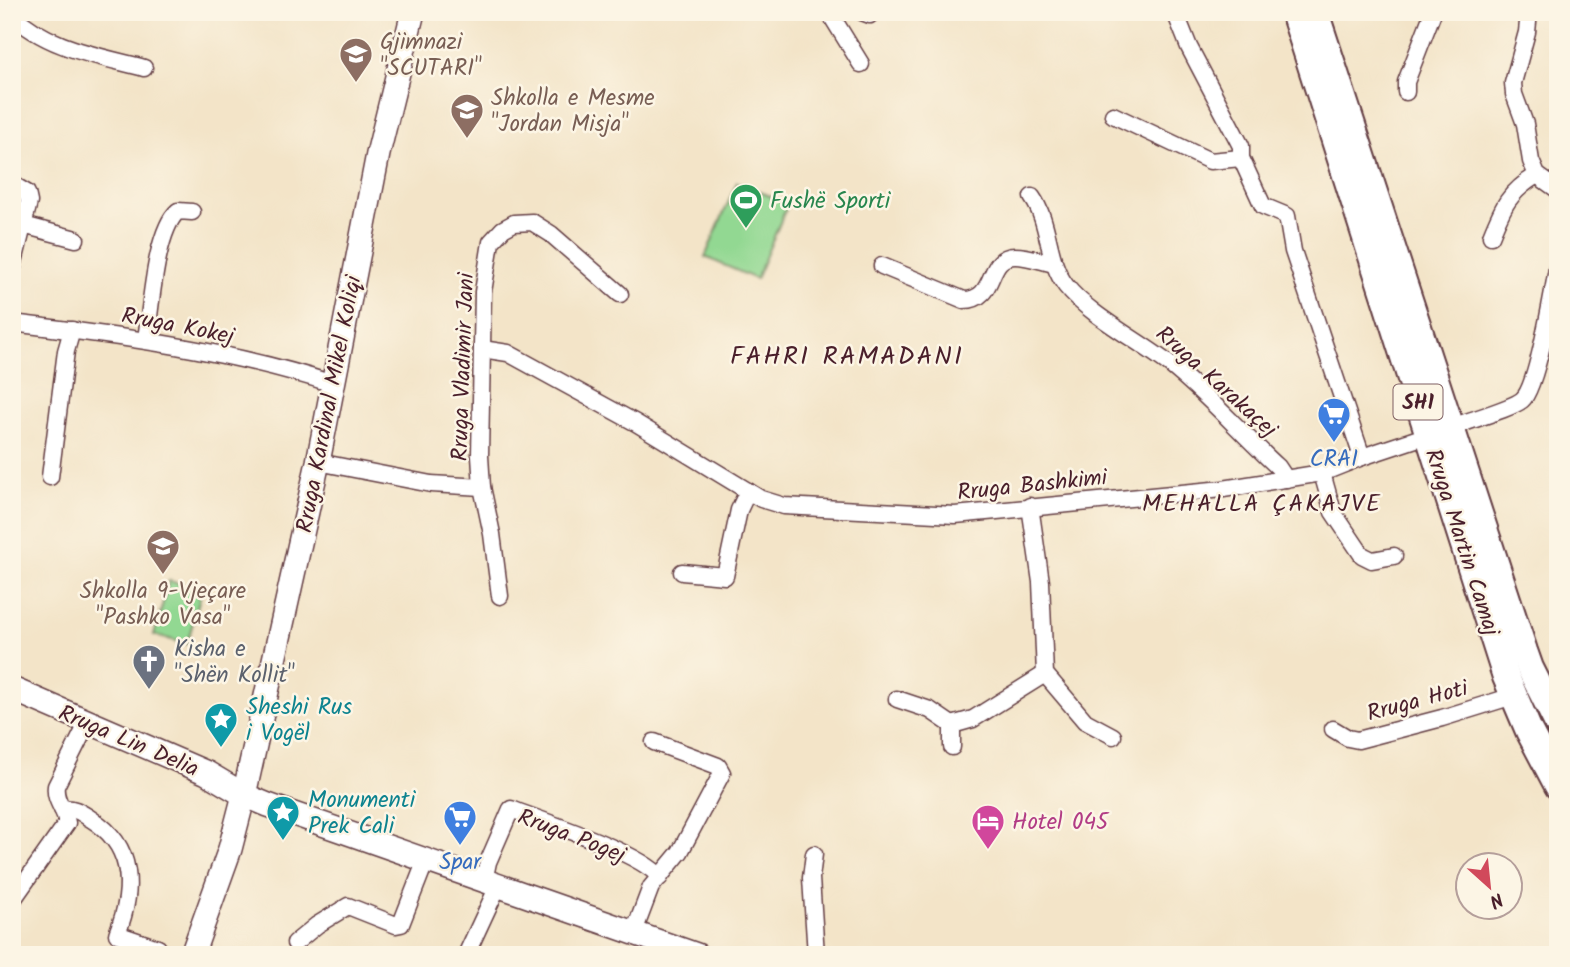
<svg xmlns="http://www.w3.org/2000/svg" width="1570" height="967" viewBox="0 0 1570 967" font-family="Kalam,sans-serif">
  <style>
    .green { fill: #92d892; stroke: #6e7c5e; stroke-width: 2 }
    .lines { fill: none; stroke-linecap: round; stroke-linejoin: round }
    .street-casing { stroke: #633d43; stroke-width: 19 }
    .secondary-casing { stroke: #633d43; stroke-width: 26 }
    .primary-casing { stroke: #633d43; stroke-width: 30 }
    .street { stroke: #fff; stroke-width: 16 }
    .secondary { stroke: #fff; stroke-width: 23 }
    .primary { stroke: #fff; stroke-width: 26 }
    .labels { text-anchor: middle; stroke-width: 5; stroke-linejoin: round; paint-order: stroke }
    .shield { fill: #fcf5e5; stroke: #7f5f63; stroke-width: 2 }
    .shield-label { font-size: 21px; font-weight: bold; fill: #4a1f2b }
    .education-label { font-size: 23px; fill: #785e54; stroke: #fcf5e5; text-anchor: start }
    .leisure-label { font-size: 23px; fill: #27864d; stroke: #fcf5e5; text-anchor: start }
    .street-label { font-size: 23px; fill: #4a1f2b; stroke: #fcf5e5 }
    .shop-label { font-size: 23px; fill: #366cbe; stroke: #fcf5e5 }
    .worship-label { font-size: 23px; fill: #5b616d; stroke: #fcf5e5; text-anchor: start }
    .culture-label { font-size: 23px; fill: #0d838f; stroke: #fcf5e5; text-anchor: start }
    .hotel-label { font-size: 23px; fill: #b23c85; stroke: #fcf5e5; text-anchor: start }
    .neighbourhood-label { font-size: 24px; letter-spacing: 2px; fill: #4a1f2b; stroke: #fcf5e5 }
    .quarter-label { font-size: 26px; letter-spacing: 2px; fill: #4a1f2b; stroke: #fcf5e5 }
  </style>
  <rect width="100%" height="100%" fill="#fcf5e5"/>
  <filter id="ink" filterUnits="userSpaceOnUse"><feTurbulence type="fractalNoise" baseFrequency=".0143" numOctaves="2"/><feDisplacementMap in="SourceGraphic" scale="14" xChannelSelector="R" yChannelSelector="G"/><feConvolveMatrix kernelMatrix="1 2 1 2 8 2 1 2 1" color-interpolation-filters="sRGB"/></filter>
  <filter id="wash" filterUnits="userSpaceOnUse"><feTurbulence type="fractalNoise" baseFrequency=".00686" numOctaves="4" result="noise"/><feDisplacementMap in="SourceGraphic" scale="28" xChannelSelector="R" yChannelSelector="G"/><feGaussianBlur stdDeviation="1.57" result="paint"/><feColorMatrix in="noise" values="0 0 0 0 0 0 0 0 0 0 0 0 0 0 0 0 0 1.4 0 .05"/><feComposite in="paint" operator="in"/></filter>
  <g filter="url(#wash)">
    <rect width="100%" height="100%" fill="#f3e4c8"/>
    <g class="green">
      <polygon points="737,182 788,204 756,279 705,257"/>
      <polygon points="169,581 202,590 187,644 154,635"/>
    </g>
  </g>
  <g filter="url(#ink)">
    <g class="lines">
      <defs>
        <g id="street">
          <polyline points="829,12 861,64"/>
          <polyline points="862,12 870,15"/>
          <polyline points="1175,12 1189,47 1241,146 1241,158 1263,206 1287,216 1293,251 1362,457"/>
          <polyline points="1529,12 1527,32 1513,83 1514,94 1525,124 1531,161 1537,175 1558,190"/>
          <path d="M12,14C46,48 99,56 144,68"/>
          <polyline points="1406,92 1406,82 1433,12"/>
          <polyline points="1113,115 1210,161 1241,158"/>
          <polyline points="12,184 27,193 29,202 12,270"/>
          <path d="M1032,197C1051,224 1046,260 1066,286C1089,315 1138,340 1169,364C1207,394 1241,433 1278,467L1286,479"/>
          <polyline points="23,225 76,239"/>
          <path d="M1491,236C1503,206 1509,192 1537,175"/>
          <path d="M882,266L964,300C998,300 985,256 1015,256C1028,256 1041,261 1054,264"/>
          <path d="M12,323C120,336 229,350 333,384"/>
          <path d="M146,339C151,309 155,231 178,211L192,212"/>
          <polyline points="482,349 508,353 636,423 761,499 784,506 955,515 1223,489 1322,473 1362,457 1428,435"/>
          <path d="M1450,428C1466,421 1511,409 1522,400C1537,388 1554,286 1558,263"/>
          <polyline points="318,462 431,484 482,487 480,456 483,292 491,242 503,229 514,223 532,222 551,234 620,294"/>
          <polyline points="1322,473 1333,512 1362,555 1372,560 1394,556"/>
          <polyline points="50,477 66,351 72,330"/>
          <polyline points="482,487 492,534 500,596"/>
          <polyline points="1030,506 1041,582 1045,674 1085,721 1113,736"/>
          <polyline points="682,572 725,576 739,510 748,491"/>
          <polyline points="897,699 930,710 952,725 973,719 1045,674"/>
          <polyline points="1333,729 1348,738 1358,740 1442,718 1513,696"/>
          <polyline points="952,747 952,725"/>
          <path d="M62,809C75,807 80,812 91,819C135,846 134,891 117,934L158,948"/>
          <polyline points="814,854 811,878 816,955"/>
          <path d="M484,881L488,862L511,809C545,822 639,852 660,877"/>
          <path d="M12,901L67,823C65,809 54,801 56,786L88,722"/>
          <polyline points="634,932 651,887 680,852 722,773 718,766 654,742"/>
          <polyline points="295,943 317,925 348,906 396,925 401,924 426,860"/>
          <polyline points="466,955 498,886"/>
        </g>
        <g id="secondary">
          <polyline points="12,689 207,773 244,795 268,805 697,955"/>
          <polyline points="192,955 230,849 244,795 318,462 378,154 413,12"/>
        </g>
        <g id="primary">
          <polyline points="1294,12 1506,677 1529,731 1558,786"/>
          <polyline points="1315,12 1524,651 1530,668 1558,724"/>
        </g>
      </defs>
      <use href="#street" class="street-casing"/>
      <use href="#secondary" class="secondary-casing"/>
      <use href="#primary" class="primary-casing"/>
      <use href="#street" class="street"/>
      <use href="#secondary" class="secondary"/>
      <use href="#primary" class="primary"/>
    </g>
  </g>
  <defs>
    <symbol id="school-pin" viewBox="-11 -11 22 30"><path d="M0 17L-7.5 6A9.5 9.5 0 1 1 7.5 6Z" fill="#8d6e63" stroke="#fcf5e5"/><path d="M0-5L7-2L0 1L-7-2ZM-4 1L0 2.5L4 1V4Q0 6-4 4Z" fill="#fff"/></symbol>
    <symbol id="stadium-pin" viewBox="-11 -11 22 30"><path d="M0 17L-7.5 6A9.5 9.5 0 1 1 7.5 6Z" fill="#2e9e5b" stroke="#fcf5e5"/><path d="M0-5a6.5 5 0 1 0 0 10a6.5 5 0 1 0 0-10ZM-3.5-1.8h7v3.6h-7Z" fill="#fff"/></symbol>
    <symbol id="supermarket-pin" viewBox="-11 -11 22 30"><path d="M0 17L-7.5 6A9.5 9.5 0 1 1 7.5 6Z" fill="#3f7fe0" stroke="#fcf5e5"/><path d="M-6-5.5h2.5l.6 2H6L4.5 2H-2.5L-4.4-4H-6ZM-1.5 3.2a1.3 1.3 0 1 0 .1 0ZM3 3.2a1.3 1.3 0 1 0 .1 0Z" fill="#fff"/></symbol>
    <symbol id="church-pin" viewBox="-11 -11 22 30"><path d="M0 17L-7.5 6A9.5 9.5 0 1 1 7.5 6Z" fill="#6b7280" stroke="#fcf5e5"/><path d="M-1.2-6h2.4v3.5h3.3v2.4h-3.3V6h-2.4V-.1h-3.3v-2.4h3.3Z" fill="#fff"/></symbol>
    <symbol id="sight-pin" viewBox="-11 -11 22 30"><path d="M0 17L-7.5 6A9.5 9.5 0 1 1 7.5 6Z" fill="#0f9aa8" stroke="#fcf5e5"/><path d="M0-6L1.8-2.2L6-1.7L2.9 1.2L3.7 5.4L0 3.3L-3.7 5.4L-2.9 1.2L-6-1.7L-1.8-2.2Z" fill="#fff"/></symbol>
    <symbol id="hotel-pin" viewBox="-11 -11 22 30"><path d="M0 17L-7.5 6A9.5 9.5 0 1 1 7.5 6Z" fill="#d1479c" stroke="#fcf5e5"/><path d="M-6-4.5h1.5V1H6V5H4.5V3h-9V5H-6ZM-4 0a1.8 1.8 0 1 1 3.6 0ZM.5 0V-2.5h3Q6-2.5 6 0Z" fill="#fff"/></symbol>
  </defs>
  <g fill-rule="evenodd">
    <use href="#school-pin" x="337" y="35" width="38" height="52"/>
    <use href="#school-pin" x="448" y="91" width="38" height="52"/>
    <use href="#stadium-pin" x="727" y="181" width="38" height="52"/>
    <use href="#supermarket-pin" x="1315" y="395" width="38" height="52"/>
    <use href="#school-pin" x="144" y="527" width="38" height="52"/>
    <use href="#church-pin" x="130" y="642" width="38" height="52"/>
    <use href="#sight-pin" x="202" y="700" width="38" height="52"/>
    <use href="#sight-pin" x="264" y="793" width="38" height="52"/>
    <use href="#supermarket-pin" x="441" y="798" width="38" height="52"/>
    <use href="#hotel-pin" x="969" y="802" width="38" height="52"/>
  </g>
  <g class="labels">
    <rect class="shield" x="1393.5" y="384.5" width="49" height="35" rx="5"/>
    <g class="shield-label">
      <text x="1418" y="409">SH1</text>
    </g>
    <g class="education-label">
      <text x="380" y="49">Gjimnazi<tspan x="380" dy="26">"SCUTARI"</tspan></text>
      <text x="491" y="105">Shkolla e Mesme<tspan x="491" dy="26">"Jordan Misja"</tspan></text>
      <text x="163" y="598" text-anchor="middle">Shkolla 9-Vjeçare<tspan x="163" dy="26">"Pashko Vasa"</tspan></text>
    </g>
    <g class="leisure-label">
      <text x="770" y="208">Fushë Sporti</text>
    </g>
    <g class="street-label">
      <text transform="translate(178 325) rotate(11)" y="8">Rruga Kokej</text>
      <text transform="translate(462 367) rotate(-88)" y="8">Rruga Vladimir Jani</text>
      <text transform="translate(1217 381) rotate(42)" y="8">Rruga Karakaçej</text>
      <text transform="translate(328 404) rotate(-79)" y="8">Rruga Kardinal Mikel Koliqi</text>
      <text transform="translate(1032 484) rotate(-6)" y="8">Rruga Bashkimi</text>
      <text transform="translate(1463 542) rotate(72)" y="8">Rruga Martin Camaj</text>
      <text transform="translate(1417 700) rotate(-15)" y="8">Rruga Hoti</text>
      <text transform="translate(129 740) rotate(23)" y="8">Rruga Lin Delia</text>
      <text transform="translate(572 835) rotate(21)" y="8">Rruga Pogej</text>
    </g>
    <g class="shop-label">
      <text x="1334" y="466">CRAI</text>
      <text x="460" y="869">Spar</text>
    </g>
    <g class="worship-label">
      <text x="174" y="656">Kisha e<tspan x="174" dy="26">"Shën Kollit"</tspan></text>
    </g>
    <g class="culture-label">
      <text x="246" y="714">Sheshi Rus<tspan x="246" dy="26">i Vogël</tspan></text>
      <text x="308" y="807">Monumenti<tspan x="308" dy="26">Prek Cali</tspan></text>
    </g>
    <g class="hotel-label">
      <text x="1012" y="829">Hotel 045</text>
    </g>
    <g class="neighbourhood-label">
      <text x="1262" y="511">MEHALLA ÇAKAJVE</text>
    </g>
    <g class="quarter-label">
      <text x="847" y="364">FAHRI RAMADANI</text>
    </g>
  </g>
  <rect width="1570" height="967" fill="none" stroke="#fcf5e5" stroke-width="42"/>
  <g transform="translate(1489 886) rotate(153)"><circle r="33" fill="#fcf5e5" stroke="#b59f9b" stroke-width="2"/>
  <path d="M0-5L12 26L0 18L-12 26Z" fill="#d1495b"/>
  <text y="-10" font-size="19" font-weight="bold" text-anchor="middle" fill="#4a1f2b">N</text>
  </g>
</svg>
